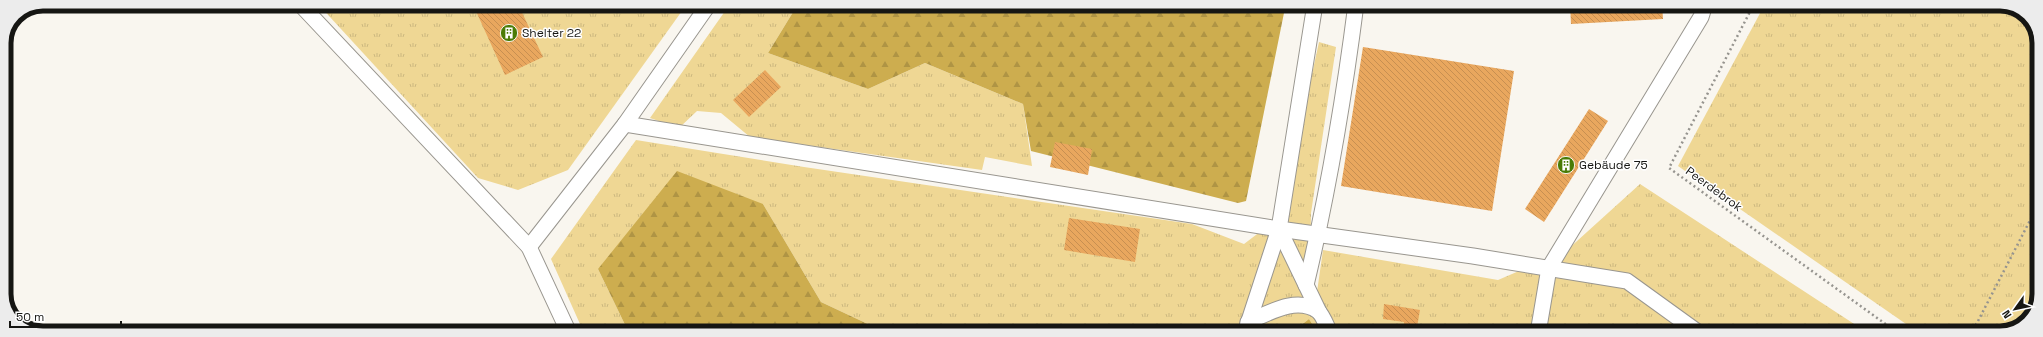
<svg xmlns="http://www.w3.org/2000/svg" width="2043" height="337" viewBox="0 0 2043 337" font-family="'Space Grotesk',sans-serif">
  <style>
    .grass { fill: url(#grass-tufts) }
    .forest { fill: url(#forest-firs) }
    .building { fill: url(#building-back-hatch) }
    .lines { fill: none; stroke-linecap: round; stroke-linejoin: round }
    .minor-casing { stroke: #99968f; stroke-width: 17 }
    .path { stroke: #96948f; stroke-width: 2.5; stroke-dasharray: 2 3; stroke-linecap: butt }
    .minor { stroke: #fff; stroke-width: 15 }
    .labels { text-anchor: middle; stroke-width: 3; stroke-linejoin: round; paint-order: stroke }
    .poi-label { font-size: 12px; fill: #161613; stroke: #fff; text-anchor: start }
    .street-label { font-size: 12px; fill: #161613; stroke: #fff }
    .rim { fill: none; stroke: #161613; stroke-width: 5 }
  </style>
  <defs>
    <pattern id="grass-tufts" width="24" height="20" patternUnits="userSpaceOnUse"><rect width="24" height="20" fill="#efd794"/><path d="M3 7l-1-3M5 7V3M7 7l1-3M15 17l-1-3M17 17v-4M19 17l1-3" fill="none" stroke="#ccb87f"/></pattern>
    <pattern id="forest-firs" width="22" height="20" patternUnits="userSpaceOnUse"><rect width="22" height="20" fill="#cdad4f"/><path d="M5 1l3.5 6h-7zM16 11l3.5 6h-7z" fill="#af9444"/></pattern>
    <pattern id="building-back-hatch" width="6" height="6" patternUnits="userSpaceOnUse"><rect width="6" height="6" fill="#e9a75e"/><path d="M-1 5l2 2M0 0l6 6M5-1l2 2" fill="none" stroke="#c78f51"/></pattern>
  </defs>
  <rect width="100%" height="100%" fill="#f9f6ef"/>
  <g class="grass">
    <polygon points="318,4 687,4 568,170 518,190 478,178"/>
    <polygon points="730,4 798,4 768,53 868,89 925,63 1023,104 1032,166 985,157 982,170 750,137 721,113 697,111 679,128 650,118"/>
    <polygon points="1765,4 2006,4 2028,15 2039,38 2039,300 2026,323 2001,333 1919,333 1678,166"/>
    <polygon points="1319,42 1336,47 1311,213 1309,317 1317,292 1323,250 1498,280 1566,251 1640,184 1868,333 1318,333 1309,319 1291,333 887,333 821,302 763,204 598,269 629,333 584,333 551,259 636,140 804,167 1192,224 1244,244 1281,216"/>
  </g>
  <g class="forest">
    <polygon points="798,4 1283,4 1285,8 1246,201 1238,203 1031,151 1023,104 925,63 868,89 768,53"/>
    <polygon points="677,171 763,204 821,302 887,333 629,333 598,269"/>
    <polygon points="1309,319 1318,333 1291,333"/>
  </g>
  <g class="building">
    <polygon points="485,4 518,4 543,57 505,75 475,9"/>
    <polygon points="1570,4 1662,4 1663,19 1571,24"/>
    <polygon points="1363,47 1514,71 1492,211 1341,186"/>
    <polygon points="765,70 781,87 749,117 733,100"/>
    <polygon points="1589,109 1608,121 1544,222 1525,209"/>
    <polygon points="1055,142 1092,149 1088,175 1050,167"/>
    <polygon points="1069,218 1140,229 1135,262 1064,250"/>
    <polygon points="1384,304 1420,310 1417,327 1404,324 1404,322 1383,319"/>
  </g>
  <g class="lines">
    <defs>
      <g id="minor">
        <polyline points="300,4 529,247 569,333"/>
        <polyline points="625,124 1279,229 1473,256 1627,281 1699,333"/>
        <polyline points="1279,229 1319,312"/>
        <polyline points="529,247 625,124 709,4"/>
        <path d="M1306,285C1328,193 1344,98 1356,4"/>
        <path d="M1248,322C1269,313 1296,296 1318,311C1323,315 1327,327 1330,333"/>
        <polyline points="1245,333 1279,229 1315,4"/>
        <polyline points="1538,333 1549,268 1701,17 1705,4"/>
      </g>
    </defs>
    <use href="#minor" class="minor-casing"/>
    <g class="path">
      <polyline points="1754,4 1669,168 1898,333"/>
      <polyline points="1969,333 1977,323 2039,203"/>
    </g>
    <use href="#minor" class="minor"/>
  </g>
  <defs>
    <symbol id="building-disc" viewBox="-11 -11 22 22"><circle r="9.5" fill="#4a7b06" stroke="#fff"/><path d="M-4-6H4V6H1V3H-1V6H-4ZM-2.5-4.3h1.7v1.8h-1.7ZM.8-4.3h1.7v1.8H.8ZM-2.5-1h1.7V.8h-1.7ZM.8-1h1.7V.8H.8Z" fill="#fff"/></symbol>
  </defs>
  <g fill-rule="evenodd">
    <use href="#building-disc" x="499" y="23" width="20" height="20"/>
    <use href="#building-disc" x="1556" y="155" width="20" height="20"/>
  </g>
  <g class="labels">
    <g class="poi-label">
      <text x="522" y="37">Shelter 22</text>
      <text x="1579" y="169">Gebäude 75</text>
    </g>
    <g class="street-label">
      <text transform="translate(1714 189) rotate(36)" y="4">Peerdebrok</text>
    </g>
  </g>
  <path d="M0 0H2043V337H0ZM43 11H2000A32 32 0 0 1 2032 43V294A32 32 0 0 1 2000 326H43A32 32 0 0 1 11 294V43A32 32 0 0 1 43 11Z" fill="#ececec" fill-rule="evenodd"/>
  <path class="rim" d="M43 11H2000A32 32 0 0 1 2032 43V294A32 32 0 0 1 2000 326H43A32 32 0 0 1 11 294V43A32 32 0 0 1 43 11Z"/>
  <g transform="translate(2015 309) rotate(237)" stroke="#ffffff" stroke-width="3" paint-order="stroke">
  <path d="M0-3L7 15L0 10L-7 15Z" fill="#161613"/>
  <text y="-6" font-size="11" font-weight="bold" text-anchor="middle" fill="#161613">N</text>
  </g>
  <path d="M10 321v6h111v-6" fill="none" stroke="#161613" stroke-width="2"/>
  <text x="16" y="321" font-size="12" fill="#161613" stroke="#ffffff" stroke-width="3" paint-order="stroke">50 m</text>
</svg>
